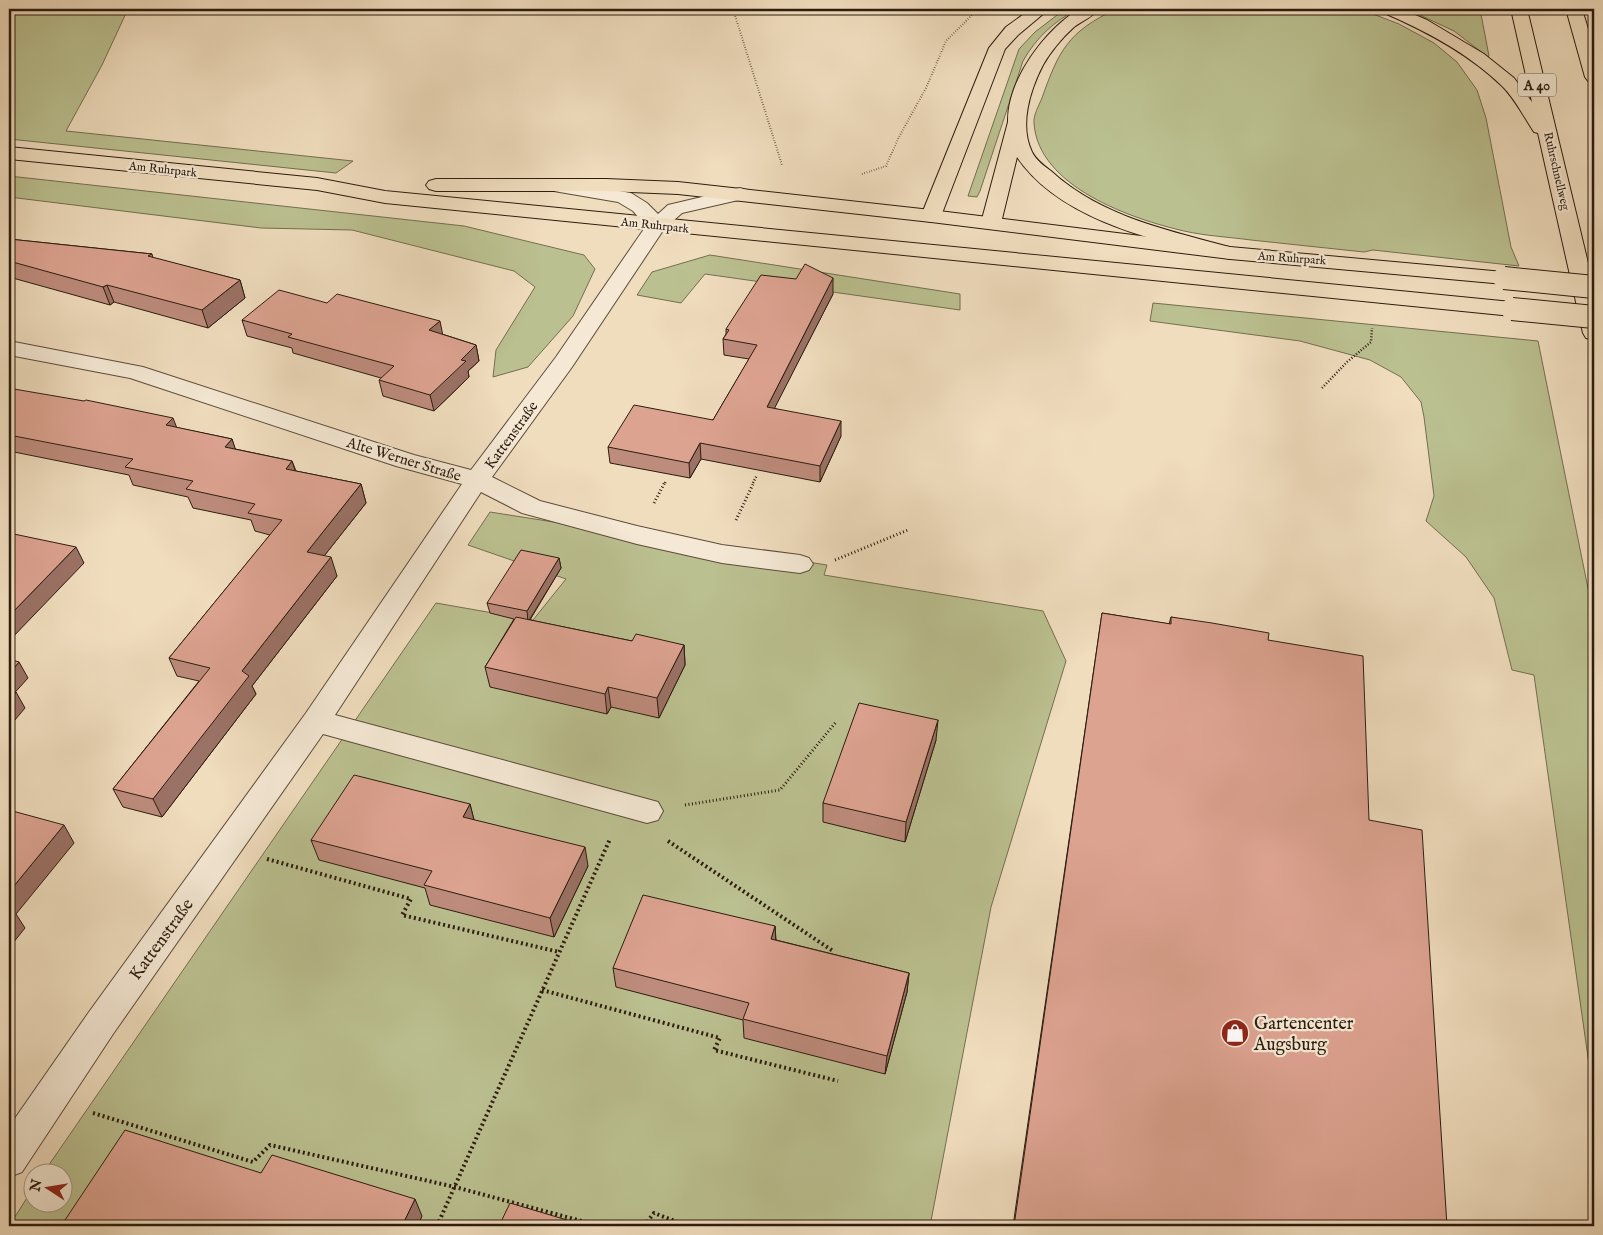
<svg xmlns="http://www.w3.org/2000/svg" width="1603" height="1235" viewBox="0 0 1603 1235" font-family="'IM FELL English',serif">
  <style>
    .green { fill: #bbc090; stroke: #746e50 }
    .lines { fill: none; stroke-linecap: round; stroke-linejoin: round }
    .minor-casing { stroke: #5d4c3b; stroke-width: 2 }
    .major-casing { stroke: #2c1c0f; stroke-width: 2 }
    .highway-casing { stroke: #2c1c0f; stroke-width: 2 }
    .path-far3 { stroke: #2c1c0f; stroke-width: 2; stroke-dasharray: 0.5 2; stroke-linecap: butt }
    .path-far2 { stroke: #2c1c0f; stroke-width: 2.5; stroke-dasharray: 1 2; stroke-linecap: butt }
    .path-far1 { stroke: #2c1c0f; stroke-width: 3; stroke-dasharray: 1 2.5; stroke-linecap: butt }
    .path { stroke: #2c1c0f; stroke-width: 4; stroke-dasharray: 2 3; stroke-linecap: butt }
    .minor { fill: #f5e9d5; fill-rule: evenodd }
    .major { fill: #f0ddbe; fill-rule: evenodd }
    .highway { fill: #f0ddbe; fill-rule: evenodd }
    .major-bridge-casing { stroke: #2c1c0f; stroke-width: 24; stroke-linecap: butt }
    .major-bridge { stroke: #f0ddbe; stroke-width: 22 }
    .wall { fill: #be8c7d; stroke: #2c1c0f }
    .shaded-wall { fill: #9b7266; stroke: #2c1c0f }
    .building { fill: #dda391; stroke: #2c1c0f }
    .labels { text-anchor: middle; stroke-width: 4.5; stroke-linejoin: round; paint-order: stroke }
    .far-street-label { font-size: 12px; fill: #2c1c0f; stroke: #f5e9d5 }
    .shield { fill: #f5e9d5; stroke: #685a4a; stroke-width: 1 }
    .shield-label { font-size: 14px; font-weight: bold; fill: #2c1c0f }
    .street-label { font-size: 15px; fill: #2c1c0f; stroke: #f5e9d5 }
    .near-street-label { font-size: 18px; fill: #2c1c0f; stroke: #f5e9d5 }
    .near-poi-label { font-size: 18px; fill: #2c1c0f; stroke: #f5e9d5; text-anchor: start }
  </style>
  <rect width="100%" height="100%" fill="#f0ddbe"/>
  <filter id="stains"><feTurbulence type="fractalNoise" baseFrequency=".004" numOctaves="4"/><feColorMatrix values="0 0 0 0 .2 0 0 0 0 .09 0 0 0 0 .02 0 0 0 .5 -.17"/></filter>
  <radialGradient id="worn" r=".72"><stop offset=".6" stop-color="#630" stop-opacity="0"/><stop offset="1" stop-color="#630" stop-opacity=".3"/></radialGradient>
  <g class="green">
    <polygon points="9,9 128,9 102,65 66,131 353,161 336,173 9,139"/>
    <path d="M1065,9H1078C1054,21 1036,38 1023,61L980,191L977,197L968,196L1019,49L1035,32Z"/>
    <path d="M1116,9H1360L1399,24L1434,43L1457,62L1477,90L1486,118L1511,247L1519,266L1373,250L1364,252C1326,248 1289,244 1251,240C1229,237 1206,236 1184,231C1132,219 1038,187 1034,123C1033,116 1039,105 1042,98C1059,50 1068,32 1116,9Z"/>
    <polygon points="1407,9 1480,9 1489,56 1488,57 1454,31"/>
    <polygon points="9,176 464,226 584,255 595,269 573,316 528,367 493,377 496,350 535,287 514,271 352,230 261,228 9,197"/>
    <polygon points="710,255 960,294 960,310 705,274 681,303 637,295 652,272"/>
    <polygon points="1153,303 1538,341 1594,618 1594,1100 1534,675 1512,670 1494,598 1466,557 1426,521 1434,496 1424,417 1421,402 1401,377 1370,360 1300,341 1150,321"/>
    <polygon points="490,512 827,565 824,575 1043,611 1066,661 991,907 930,1226 9,1226 32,1190 32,1202 62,1202 62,1172 44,1172 436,603 533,620 566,579 468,545"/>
  </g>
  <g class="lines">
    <defs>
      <polygon id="minor" points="555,180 631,193 647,203 658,214 668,205 740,188 747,190 750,194 747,198 682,213 664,229 572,367 492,477 540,501 637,526 722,545 800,555 809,558 813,564 809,570 800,573 722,563 637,544 522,513 481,492 335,715 647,799 658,802 663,811 658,820 647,823 323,734 113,1034 22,1172 9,1177 9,1127 89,1012 306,713 462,484 396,466 130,378 9,355 9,341 143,367 414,455 471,470 556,357 646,226 633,211 618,202 548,190 545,186 548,182"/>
      <g id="major">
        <polygon points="9,147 317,178 385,191 1512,302 1520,304 1523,309 1520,314 1512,316 385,203 317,190 9,159"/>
        <polygon points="436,179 606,179 678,182 931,210 1230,247 1504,272 1511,274 1515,278 1511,282 1504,284 1230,259 931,222 678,194 606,191 436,191 429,189 426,185 429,181"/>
      </g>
      <g id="highway">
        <polygon points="1031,9 1049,9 1018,35 1005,49 941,216 938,220 931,222 924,220 921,216 989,48 1006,27"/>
        <path d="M1079,9H1098C1093,17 1082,21 1074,27C1062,38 1051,51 1043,65C1030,90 1019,125 1032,152C1036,160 1044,166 1051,171C1102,218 1172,231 1237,249L1240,253L1237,257L1230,259C1159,241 1061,222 1017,157L1001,223L998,227L991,229L984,227L981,223L1008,122C1007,80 1045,30 1079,9Z"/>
        <path d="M1380,9H1401L1427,20L1484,54L1514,78L1532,102L1511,9H1527L1594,288V340L1586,338L1583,333L1538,133L1534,132C1524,117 1514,97 1501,85C1468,53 1424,30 1382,12Z"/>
        <polygon points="1566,9 1582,9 1594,49 1594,82 1588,81 1585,77"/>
      </g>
    </defs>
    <use href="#minor" class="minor-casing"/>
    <use href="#major" class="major-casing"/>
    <use href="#highway" class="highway-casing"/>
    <g class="path-far3">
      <polyline points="733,9 782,165"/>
      <polyline points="862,174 886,166 899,137 926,88 946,41 978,9"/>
    </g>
    <g class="path-far2">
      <polyline points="1322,388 1347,362 1371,342 1372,328"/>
      <polyline points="665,483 666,481"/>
      <polyline points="753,483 757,475"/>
    </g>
    <g class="path-far1">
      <polyline points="654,503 665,482"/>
      <polyline points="736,520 754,482"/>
      <polyline points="835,560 908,530"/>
      <polyline points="685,805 780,790 836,722"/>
    </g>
    <g class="path">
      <polyline points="668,841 833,951"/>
      <polyline points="267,859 411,899 402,915 559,952"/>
      <polyline points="542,990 720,1038 714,1050 838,1081"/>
      <polyline points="93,1113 253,1162 270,1145 455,1187 600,1226"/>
      <polyline points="437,1226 610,839"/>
      <polyline points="644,1226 654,1213 688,1226"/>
    </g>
    <use href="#minor" class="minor"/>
    <use href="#major" class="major"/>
    <use href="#highway" class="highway"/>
    <defs>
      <g id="major-bridge">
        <polyline points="1504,278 1594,287"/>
        <polyline points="1512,309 1594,317"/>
      </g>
    </defs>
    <use href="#major-bridge" class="major-bridge-casing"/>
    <use href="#major-bridge" class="major-bridge"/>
  </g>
  <g class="wall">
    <polygon points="9,239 152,254 153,258 240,280 245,298 208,328 114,302 110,305 9,277"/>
    <polygon points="833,294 774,408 841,436 820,482 701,459 690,478 610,463 608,447 713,420 749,359 724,355 723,339 726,334 726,329"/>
    <polygon points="242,320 442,334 476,345 479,361 468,371 469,377 434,411 383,396 379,380 381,378 293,353 292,348 247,336"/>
    <polygon points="9,393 232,439 235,449 292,461 296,471 361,484 366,503 324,556 337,576 252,686 256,694 162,817 123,807 113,789 199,681 177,676 169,658 270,535 255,531 251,520 193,508 188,497 133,485 129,475 9,451"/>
    <polygon points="559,558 561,568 530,620 632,641 684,645 685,665 659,718 611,707 607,714 490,687 485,667 514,619 490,613 487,603"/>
    <polygon points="1102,613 1169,624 1171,617 1268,640 1369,820 1447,1226 1013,1226"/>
    <polygon points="936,740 905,842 823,822 823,803"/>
    <polygon points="470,804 474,820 588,866 554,937 430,905 425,888 319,860 311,840"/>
    <polygon points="775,926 776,940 909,973 907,992 885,1074 744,1038 743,1020 616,987 613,968"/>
  </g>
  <g class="shaded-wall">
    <polygon points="833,278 833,294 767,423 767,407"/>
    <polygon points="240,280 245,298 208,328 202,310"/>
    <polygon points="107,285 114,302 110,305 103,287"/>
    <polygon points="440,321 443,336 429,330"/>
    <polygon points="476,345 479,361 468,371 469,377 434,411 430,395 461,360"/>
    <polygon points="173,418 180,436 166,425"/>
    <polygon points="841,421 841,436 820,482 820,466"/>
    <polygon points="232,439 238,457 225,447"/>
    <polygon points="700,443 701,459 690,478 689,463"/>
    <polygon points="292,461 298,479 286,469"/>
    <polygon points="361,484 366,503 313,570 307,552"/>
    <polygon points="76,547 84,563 9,641 9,616"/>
    <polygon points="331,557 337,576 252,686 256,694 162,817 153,799 242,671"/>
    <polygon points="559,558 561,568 528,622 527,611"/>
    <polygon points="684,645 685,665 659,718 657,698"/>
    <polygon points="19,662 28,678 9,699 9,674"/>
    <polygon points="608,687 611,707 607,714 605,694"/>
    <polygon points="16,692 25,708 9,727 9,701"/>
    <polygon points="938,720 936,740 905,842 906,822"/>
    <polygon points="470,804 475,824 463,817"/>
    <polygon points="64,825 74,843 16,914 25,928 9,948 9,892"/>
    <polygon points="585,847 588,866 554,937 550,918"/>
    <polygon points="775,926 776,945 771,939"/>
    <polygon points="909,973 907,992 885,1074 887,1056"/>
    <polygon points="415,1199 422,1216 418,1226 402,1226"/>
  </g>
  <g class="building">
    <polygon points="9,239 152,254 148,256 240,280 202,310 107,285 103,287 9,261"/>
    <polygon points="805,264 833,278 767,407 841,421 820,466 700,443 689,463 608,447 634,405 713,420 757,345 723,339 729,330 726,329 761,275 796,279"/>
    <polygon points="279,290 327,303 337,294 440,321 429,330 476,345 461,360 466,361 430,395 379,380 394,366 288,337 292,334 242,320"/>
    <polygon points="14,389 84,401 86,400 173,418 166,425 232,439 225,447 292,461 286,469 361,484 307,552 331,557 242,671 249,676 153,799 113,789 210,668 169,658 282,520 248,513 255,504 186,489 193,481 125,467 133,459 9,435 9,393"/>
    <polygon points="9,533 76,547 9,616"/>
    <polygon points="521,550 559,558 527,611 487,603"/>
    <polygon points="1102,613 1171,624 1171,617 1212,623 1269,633 1268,640 1363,656 1369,820 1422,830 1447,1226 1014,1226"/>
    <polygon points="516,617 632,641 636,634 684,645 657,698 608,687 605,694 485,667"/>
    <polygon points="9,659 19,662 9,674"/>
    <polygon points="9,691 16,692 9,701"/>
    <polygon points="859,703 938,720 906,822 823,803"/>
    <polygon points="354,775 470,804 463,817 585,847 550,918 424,885 432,871 311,840"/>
    <polygon points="9,810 64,825 9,892"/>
    <polygon points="643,895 775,926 771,939 909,973 887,1056 743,1019 749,1003 613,968"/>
    <polygon points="9,909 14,911 9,917"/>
    <polygon points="125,1130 261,1173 272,1155 415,1199 402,1226 61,1226"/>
    <polygon points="510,1203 587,1226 499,1226"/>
  </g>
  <defs>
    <symbol id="shop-disc" viewBox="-11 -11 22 22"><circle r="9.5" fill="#8f2418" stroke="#f5e9d5"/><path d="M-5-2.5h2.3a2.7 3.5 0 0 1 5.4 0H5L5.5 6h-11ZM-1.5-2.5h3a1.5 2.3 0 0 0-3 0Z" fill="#fff"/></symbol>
  </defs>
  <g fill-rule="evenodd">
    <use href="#shop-disc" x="1219" y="1017" width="32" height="32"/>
  </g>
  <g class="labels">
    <g class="far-street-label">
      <text transform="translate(163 169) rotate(6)" y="4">Am Ruhrpark</text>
      <text transform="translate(1557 171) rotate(77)" y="4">Ruhrschnellweg</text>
      <text transform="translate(655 225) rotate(6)" y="4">Am Ruhrpark</text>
      <text transform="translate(1292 258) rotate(4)" y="4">Am Ruhrpark</text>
    </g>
    <rect class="shield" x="1518" y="73.5" width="38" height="23" rx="4"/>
    <g class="shield-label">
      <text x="1537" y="90">A 40</text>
    </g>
    <g class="street-label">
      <text transform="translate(511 435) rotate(-54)" y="5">Kattenstraße</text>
      <text transform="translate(404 459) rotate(17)" y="5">Alte Werner Straße</text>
    </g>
    <g class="near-street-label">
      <text transform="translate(161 939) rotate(-54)" y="6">Kattenstraße</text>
    </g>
    <g class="near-poi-label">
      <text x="1254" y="1029">Gartencenter<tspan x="1254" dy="21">Augsburg</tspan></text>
    </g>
  </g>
  <rect width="1603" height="1235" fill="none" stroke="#f0ddbe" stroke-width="30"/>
  <rect x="10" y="10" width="1583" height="1215" fill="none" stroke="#2c1c0f" stroke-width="2.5"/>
  <rect x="15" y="15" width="1573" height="1205" fill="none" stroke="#2c1c0f"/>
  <g transform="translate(48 1188) rotate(282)"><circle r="24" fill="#f5e9d5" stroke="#a59786"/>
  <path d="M0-4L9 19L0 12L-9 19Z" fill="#8f2418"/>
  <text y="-8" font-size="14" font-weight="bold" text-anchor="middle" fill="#2c1c0f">N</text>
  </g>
  <rect width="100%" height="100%" filter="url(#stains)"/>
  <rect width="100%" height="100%" fill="url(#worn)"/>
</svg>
